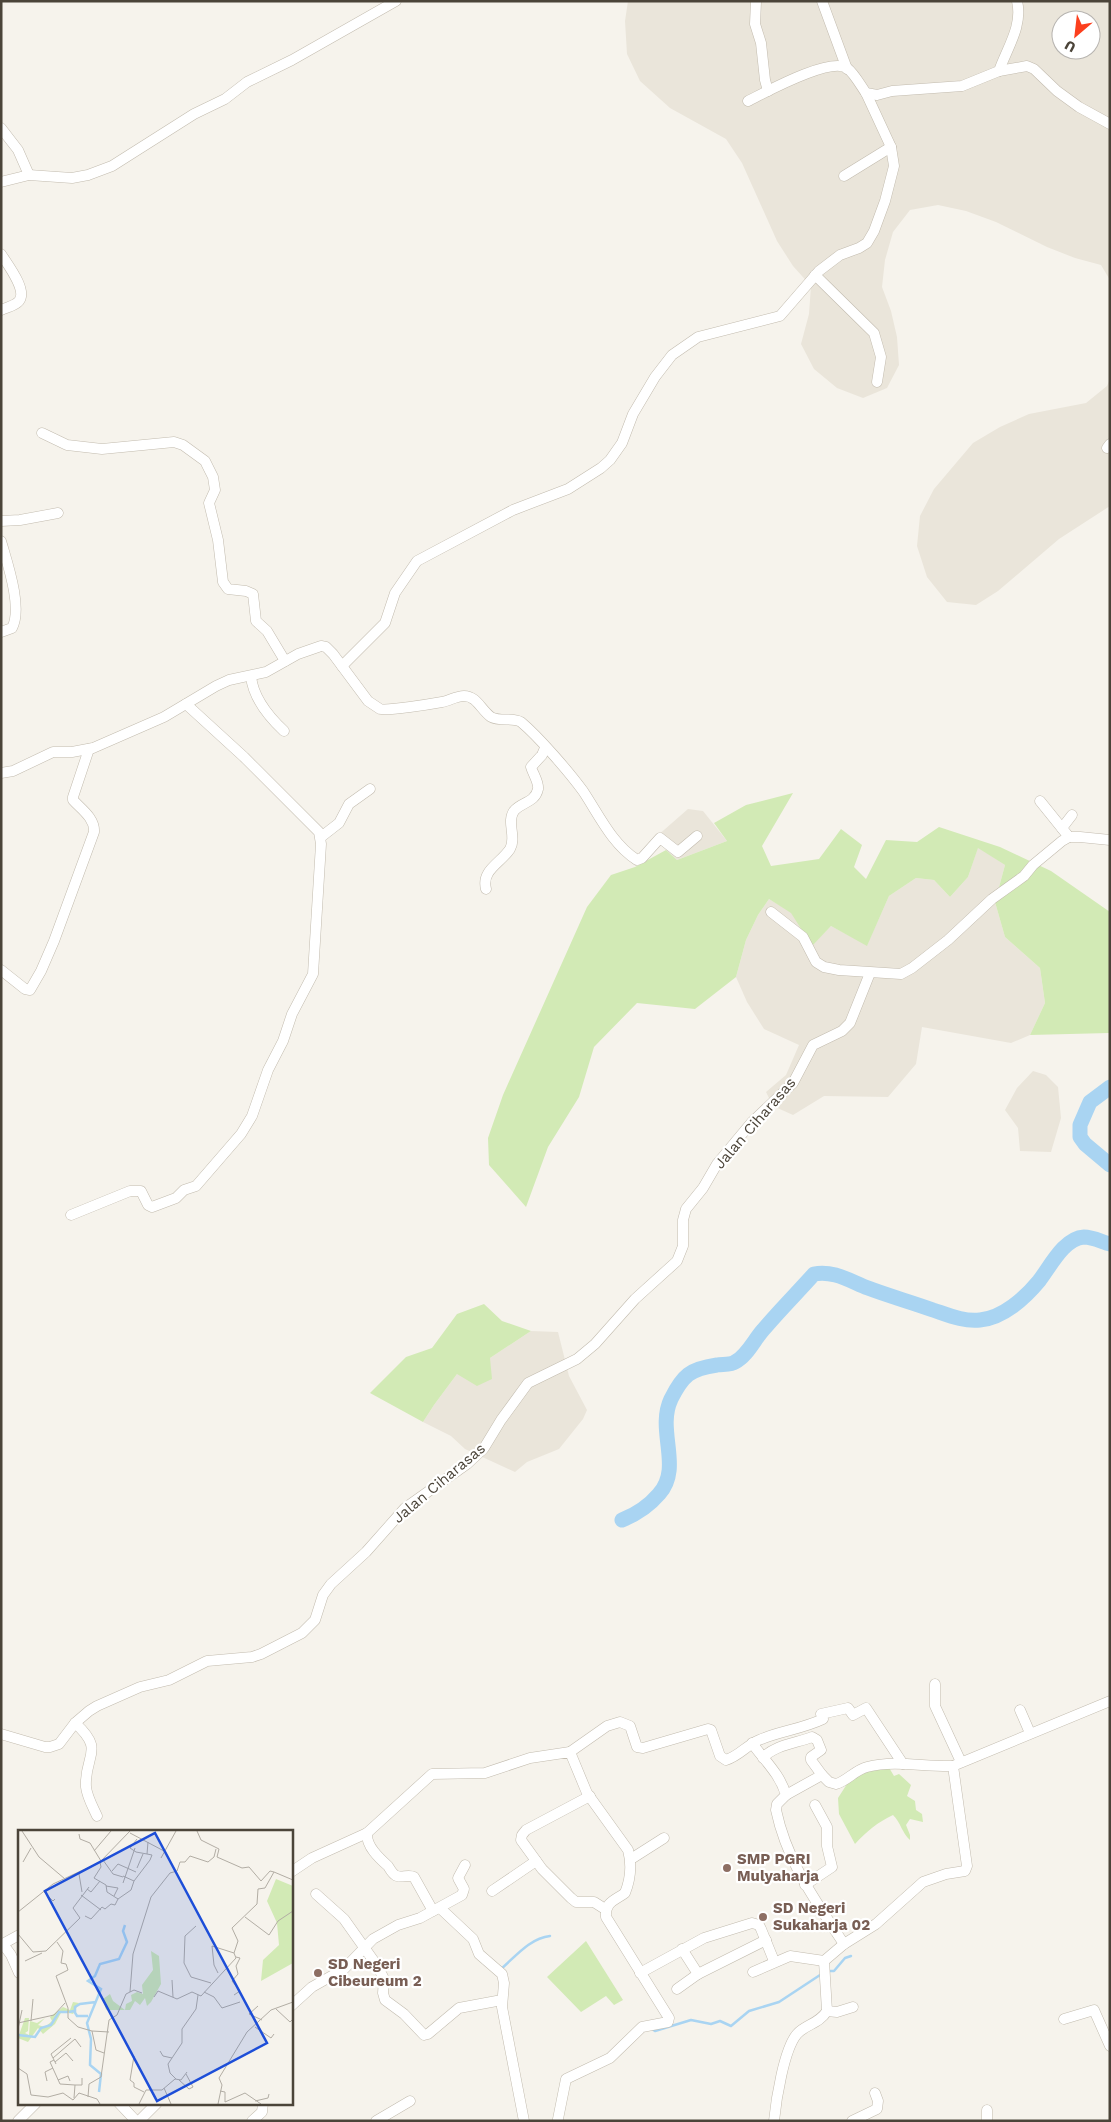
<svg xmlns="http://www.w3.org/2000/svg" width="1111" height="2122" viewBox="0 0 1111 2122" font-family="'Work Sans',sans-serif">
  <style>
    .residential { fill: #eae5da; fill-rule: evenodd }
    .green { fill: #d2eab5 }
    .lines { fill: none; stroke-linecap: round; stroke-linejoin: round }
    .stream { stroke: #a9d4f2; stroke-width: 2.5 }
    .river { stroke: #a9d4f2; stroke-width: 15 }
    .minor-casing { stroke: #c2bbae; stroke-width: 11 }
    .minor { stroke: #fff; stroke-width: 10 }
    .education-dot { fill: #8d6e63; stroke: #fff; stroke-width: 2 }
    .labels { text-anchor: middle; stroke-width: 4.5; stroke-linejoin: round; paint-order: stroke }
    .street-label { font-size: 15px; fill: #4b4439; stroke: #fff }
    .education-label { font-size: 15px; font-weight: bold; fill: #785e54; stroke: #fff; text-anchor: start }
    .inset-river { fill: none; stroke: #a9d4f2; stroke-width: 2.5 }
    .inset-road { fill: none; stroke: #b2ada4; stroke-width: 1 }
    .view { fill: #1d4ed8; fill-opacity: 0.15; stroke: #1d4ed8; stroke-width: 2.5 }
    .inset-edge { fill: none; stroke: #4b4439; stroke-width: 2.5 }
  </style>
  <rect width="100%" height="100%" fill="#f6f3ec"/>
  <g class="residential">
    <path d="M628,1H1110V280L1101,265L1075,258L1047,247L996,222L966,211L938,205L910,210L893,232L885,260L882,287L891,311L897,337L899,365L887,388L863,398L837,388L814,369L801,344L809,314L811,286L793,266L777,241L742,163L726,139L670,108L640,81L627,54L625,21ZM1061,20H1091V50H1061Z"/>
    <polygon points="1110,379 1110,506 1059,539 998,591 976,605 947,602 927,577 917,546 920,516 934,489 973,443 1000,427 1029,414 1086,403 1107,386"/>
    <polygon points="688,809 703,811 727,841 677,860 666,850 656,837"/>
    <polygon points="978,847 1005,865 995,902 1005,937 1040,968 1045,1003 1030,1035 1011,1043 922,1027 916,1064 888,1097 824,1096 793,1115 773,1106 766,1092 786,1075 799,1045 764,1029 747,1002 736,977 746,940 758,915 769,899 791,912 812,945 831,926 867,945 889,896 916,878 934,880 950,897 968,877"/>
    <polygon points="1033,1071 1046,1075 1058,1087 1061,1118 1051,1152 1020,1151 1018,1128 1005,1110 1017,1088"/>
    <polygon points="531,1331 558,1332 569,1376 587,1410 583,1419 559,1449 527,1462 515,1472 465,1449 451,1436 423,1422 434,1405 457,1374 490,1358"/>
  </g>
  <g class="green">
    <polygon points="793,793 762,846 771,866 819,859 841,829 862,845 854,867 866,879 886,840 917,842 939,827 1000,847 1051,871 1110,912 1109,1033 1030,1035 1045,1003 1040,968 1005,937 995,902 1005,865 978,848 968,877 950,897 934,880 916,878 889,896 867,946 831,926 812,946 791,913 769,899 758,915 746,940 736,977 695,1009 637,1003 594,1047 579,1097 548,1147 526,1207 489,1165 488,1138 503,1095 587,907 611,875 635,867 666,850 677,860 727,841 714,823 746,805"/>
    <polygon points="484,1304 502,1321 531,1331 490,1358 492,1379 477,1386 457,1374 434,1405 423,1422 370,1393 406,1357 432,1348 457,1314"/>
    <path d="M888,1766L894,1776L899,1774L911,1785L907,1796L915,1801L916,1810L922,1814L923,1822L910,1819L906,1825L910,1835V1840C902,1833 901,1823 893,1815C878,1822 867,1831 855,1844L839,1814L838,1798L847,1784L863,1769Z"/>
    <polygon points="586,1941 623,2000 614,2005 606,1996 581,2012 547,1977"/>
  </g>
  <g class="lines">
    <g class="stream">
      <path d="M501,1969C515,1957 530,1938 550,1936"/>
      <polyline points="828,1971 834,1971 845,1958 851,1956"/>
      <polyline points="652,2029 655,2031 691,2020 711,2024 720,2021 731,2026 749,2011 779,2002 820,1975"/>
    </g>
    <g class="river">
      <polyline points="1110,1087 1090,1102 1080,1125 1080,1137 1085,1144 1110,1165"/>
      <path d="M622,1520C637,1514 648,1507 659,1494C683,1467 656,1431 671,1399C683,1375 690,1369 717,1365C722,1364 731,1365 735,1362C747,1356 754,1340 763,1330C779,1311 797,1293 814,1274C833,1270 850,1281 868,1288C889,1296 911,1302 933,1310C948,1315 964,1322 980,1320C1003,1318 1025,1298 1039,1281C1050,1267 1064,1238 1084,1237C1093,1237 1102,1242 1110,1244"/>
    </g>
    <defs>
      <g id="minor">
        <polyline points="756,1 755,24 761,43 765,80 768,91"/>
        <polyline points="822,1 847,69"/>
        <path d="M999,71C1007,48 1023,26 1017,1"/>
        <path d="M748,101C766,92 829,57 847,68C854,73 861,86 866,93L877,95L892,91L962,86L999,71L1027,66L1034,69L1057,91L1079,107L1110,124"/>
        <polyline points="1,128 18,150 29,175"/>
        <polyline points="844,176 891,147"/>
        <polyline points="1,182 29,175 72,178 88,175 112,166 194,114 225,99 247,82 292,60 396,1"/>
        <path d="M1,254C7,264 28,290 19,301C15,306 7,307 1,310"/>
        <polyline points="815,275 874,333 881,357 877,382"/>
        <polyline points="42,433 67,445 102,449 174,442 183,445 205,461 213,477 215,490 209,503 218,540 223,582 228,589 246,591 253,594 256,621 267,631 285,661"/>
        <polyline points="1107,448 1110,444"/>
        <polyline points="1,521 20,520 58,513"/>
        <path d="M1,541C7,562 23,608 12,628L1,632"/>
        <polyline points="342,666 385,623 395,593 417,561 513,510 568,489 601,468 610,460 622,443 633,414 655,377 672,355 698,337 780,316 819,271 840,255 859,248 867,243 874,231 885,201 894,166 891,147 866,93"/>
        <path d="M251,676C253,698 268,716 284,731"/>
        <path d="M1,773L13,771L53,752H72L93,748L164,717L216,686L229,680L266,672L298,654L321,646L326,647L333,654L368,701L380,709C388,711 431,704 442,702C449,701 456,696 464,696C477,696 481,710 491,717C500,722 512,717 521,722C539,737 569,772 583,791C599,815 612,844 637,860L642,858L660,838L678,852L697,836"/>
        <polyline points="1040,801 1069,837"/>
        <polyline points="1062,828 1072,815"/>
        <polyline points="321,837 339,823 349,804 370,789"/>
        <path d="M486,889C481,870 501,863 510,849C517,837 506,822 514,811C521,802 535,803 538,789C539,782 533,774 531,767L542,755L545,748"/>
        <polyline points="771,912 803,937 816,962 824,967 839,970 901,974 912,968 948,940 992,899 1024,876 1033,865 1062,841 1069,837 1080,837 1110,840"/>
        <path d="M1,970L25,989L30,990L41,971L54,941L94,832C95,818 81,809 73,800V797L89,749"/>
        <polyline points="71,1215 130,1191 141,1191 148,1205 152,1207 176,1198 184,1190 196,1186 241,1134 252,1116 268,1070 283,1041 292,1014 313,974 321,844 319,832 244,757 186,704"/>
        <polyline points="935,1684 935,1706 961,1762"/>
        <polyline points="1020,1710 1030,1733"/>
        <path d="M75,1723C106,1751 84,1755 86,1787C87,1797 93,1807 97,1816"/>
        <polyline points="1,1734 45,1747 50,1747 59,1744 75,1723 89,1711 97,1706 140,1687 169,1680 207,1661 252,1657 261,1654 302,1633 315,1620 323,1595 331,1584 366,1552 405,1508 467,1464 484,1448 501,1420 528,1383 577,1359 595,1344 635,1299 677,1261 683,1246 683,1220 686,1209 703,1188 717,1164 752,1122 793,1083 813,1045 842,1031 850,1023 870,973"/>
        <path d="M752,1743C764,1760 780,1774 786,1795L777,1804L776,1810C787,1862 815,1900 844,1944"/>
        <path d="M570,1752L607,1726L620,1722L630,1726L637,1747L643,1748L708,1729L711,1730L720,1756L726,1760C739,1756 747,1745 759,1740C780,1731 802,1729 823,1719L821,1714L848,1708L853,1715L866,1708L903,1764"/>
        <path d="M763,1758C774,1745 797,1743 812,1737L817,1740L821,1750L811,1757V1760L822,1775L786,1795"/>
        <path d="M822,1775L829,1782L836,1784C847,1781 855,1770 867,1767C895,1760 925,1767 953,1766"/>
        <polyline points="590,1796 526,1830 522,1835 521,1840 542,1869 571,1898 576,1902 594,1902 605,1909"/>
        <polyline points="631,1859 664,1838"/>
        <polyline points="291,1872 312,1858 367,1833"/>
        <polyline points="805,1885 832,1867 827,1846 827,1827 815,1805"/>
        <polyline points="492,1891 536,1861"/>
        <polyline points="316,1894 344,1919 378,1967 384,1979 383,1993 385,2000 404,2014 424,2035 428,2034 459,2008 502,2000"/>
        <polyline points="440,1908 473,1939 479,1954 502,1974 504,1983 502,2007 524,2121"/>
        <path d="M433,1911L414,1877C408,1874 400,1879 395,1875C392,1873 390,1869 388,1866C379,1858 366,1846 367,1833L432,1774L485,1773L530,1758L570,1752L587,1793L628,1850C632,1865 631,1878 625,1893C614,1901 605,1902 606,1917L669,2018L668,2022L642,2027L610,2058L566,2079L558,2119"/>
        <polyline points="3,1944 11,1955 19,1973"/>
        <polyline points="1,1945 19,1935"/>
        <polyline points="682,1949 698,1974"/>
        <polyline points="753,1972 790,1956 824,1961 844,1944 876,1924 923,1882 946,1874 965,1871 967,1866 953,1766 1110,1701"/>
        <polyline points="640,1973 704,1938 752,1923 759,1925 761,1929 774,1961"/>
        <polyline points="677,1989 698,1974 766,1940"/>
        <polyline points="291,2006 312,1987 344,1969 373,1939 398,1925 420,1918 462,1895 464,1889 458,1878 465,1865"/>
        <polyline points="827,2011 837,2012 853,2007"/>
        <polyline points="1064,2019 1094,2010 1110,2046"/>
        <polyline points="119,2103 136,2121"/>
        <polyline points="987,2110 987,2121"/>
        <polyline points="18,2121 36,2103"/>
        <polyline points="139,2121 157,2103"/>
        <polyline points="252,2121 262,2112 263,2103"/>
        <polyline points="376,2121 410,2101"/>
        <path d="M774,2121C776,2100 784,2049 797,2034C806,2024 819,2024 827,2011L824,1961"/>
        <polyline points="852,2121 877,2109 878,2101 875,2093"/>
      </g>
    </defs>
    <use href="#minor" class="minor-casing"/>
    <use href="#minor" class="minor"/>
  </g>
  <g class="education-dot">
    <circle cx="727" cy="1868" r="5"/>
    <circle cx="763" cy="1917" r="5"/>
    <circle cx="318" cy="1973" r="5"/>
  </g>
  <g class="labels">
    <g class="street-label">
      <text transform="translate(755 1123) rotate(-49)" y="5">Jalan Ciharasas</text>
      <text transform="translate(439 1483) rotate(-40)" y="5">Jalan Ciharasas</text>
    </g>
    <g class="education-label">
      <text x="737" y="1864">SMP PGRI<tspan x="737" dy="17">Mulyaharja</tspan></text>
      <text x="773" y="1913">SD Negeri<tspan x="773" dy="17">Sukaharja 02</tspan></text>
      <text x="328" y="1969">SD Negeri<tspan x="328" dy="17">Cibeureum 2</tspan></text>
    </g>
  </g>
  <g transform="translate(18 1830)">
    <rect width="275" height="275" fill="#f6f3ec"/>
    <path d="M258,49L275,56V133L243,151L245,130L261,115L259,93L249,71ZM133,121L141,126L143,154L133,172L129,176L127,168L122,175L117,171L112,180H88L85,169L92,164L95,171L107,180L108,174L114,171L113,165L119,162L125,164L124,155L135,140ZM55,172L61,173L55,184L44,181L37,194L25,204L20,198L10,212L0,208L7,188H11L10,201L7,203L11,205L12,191L19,193L27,188L20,195L27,197L34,191L32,187L45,177L52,180Z" fill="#d2eab5"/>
    <path class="inset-river" d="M51,182L56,181L59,186H70M57,183V177L62,174L78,172M0,205L17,207L23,198L33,195L41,182H50M81,262L83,244L72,235L73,209L69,193L83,159L70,151L77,146L82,134L101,129L109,112L105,101L107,95"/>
    <path class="inset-road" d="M4,1L21,27L47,49M179,1L183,10L201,19L199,27L224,38L231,37L243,51L252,41L256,42M112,3L146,21M61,4L62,9L72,13L83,31M119,9L112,18L118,22L129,24L130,12M76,21L93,1M143,28L158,1M85,30L95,44L105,47M5,32L13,18M82,32L83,37L76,48L88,55L89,62L100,69L113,60L116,51L105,46M119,38L125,24M94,41L100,34L118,42M61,44L64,62M116,51L132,30L134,25L129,24M105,53L117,18M88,56L100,58L96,66M69,59L73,62L82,51M25,61L35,71L37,69M63,65L83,80M0,82L35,54L82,32L112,1M67,86L73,89L84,77L87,79L93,74L97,75L100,69M227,87L251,105L260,91L275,81M178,96L167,106L166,133L173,147L193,153M0,104L15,122L28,121L62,88L55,78L71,57M39,112L45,121L43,133L48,134L50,140L38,146L50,178V188L60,197L74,201L78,220L86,223M7,131L24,123M200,143L196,135L194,116L216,123M154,150L155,167M112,162L115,124L133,67L152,43L159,41L162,32H167L172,26L190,32L196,27L198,19M186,162L196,167L204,178L222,172M216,165L222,161L214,151L220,144L218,136L222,128L218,127M136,167L140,161L159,169L174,162L183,166L218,128L216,123L220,111L214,98L239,74L240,59L247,58L256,42L275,50M240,176L231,184L244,190M258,179L272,192L275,189M13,191L15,169M0,193L36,185L47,173M237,197L253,208L256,204M0,199L4,180M74,201L91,202M142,221L145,226L154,228M116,226L112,250L116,253V257L126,262M35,228L33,224L53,208M36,230L32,232L42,254L57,255M37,232L48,223L55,231M38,234L35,228L57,209L63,217M0,238L9,244L13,265L30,267L45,263L55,270L61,263L79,269L82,274M158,249L152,243L150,234L164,213V199L178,179L180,165M40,250L50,246L52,251M161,250L171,259L175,257L168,244M29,251L27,242L35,238M146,258L153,274M202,261L207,262V272L227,263L243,274M70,267L71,254L83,247L91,190L99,185L108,164L116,160L124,163M56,268L57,255H64V248M237,271L250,268L251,264M121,274L128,260H144L157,249L163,250L169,242M200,274L204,255L201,248L229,202L253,180L275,172"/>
    <path class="view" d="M137,3L249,213L139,271L27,61Z"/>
    <rect width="275" height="275" class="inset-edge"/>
  </g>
  <rect width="1111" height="2122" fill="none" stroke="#4b4439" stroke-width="5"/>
  <g transform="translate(1076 35) rotate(208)"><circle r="24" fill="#ffffff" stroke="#b7b4b0"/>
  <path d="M0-4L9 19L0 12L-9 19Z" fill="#fc3f1d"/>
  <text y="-8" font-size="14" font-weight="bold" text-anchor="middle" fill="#4b4439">U</text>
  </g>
</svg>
